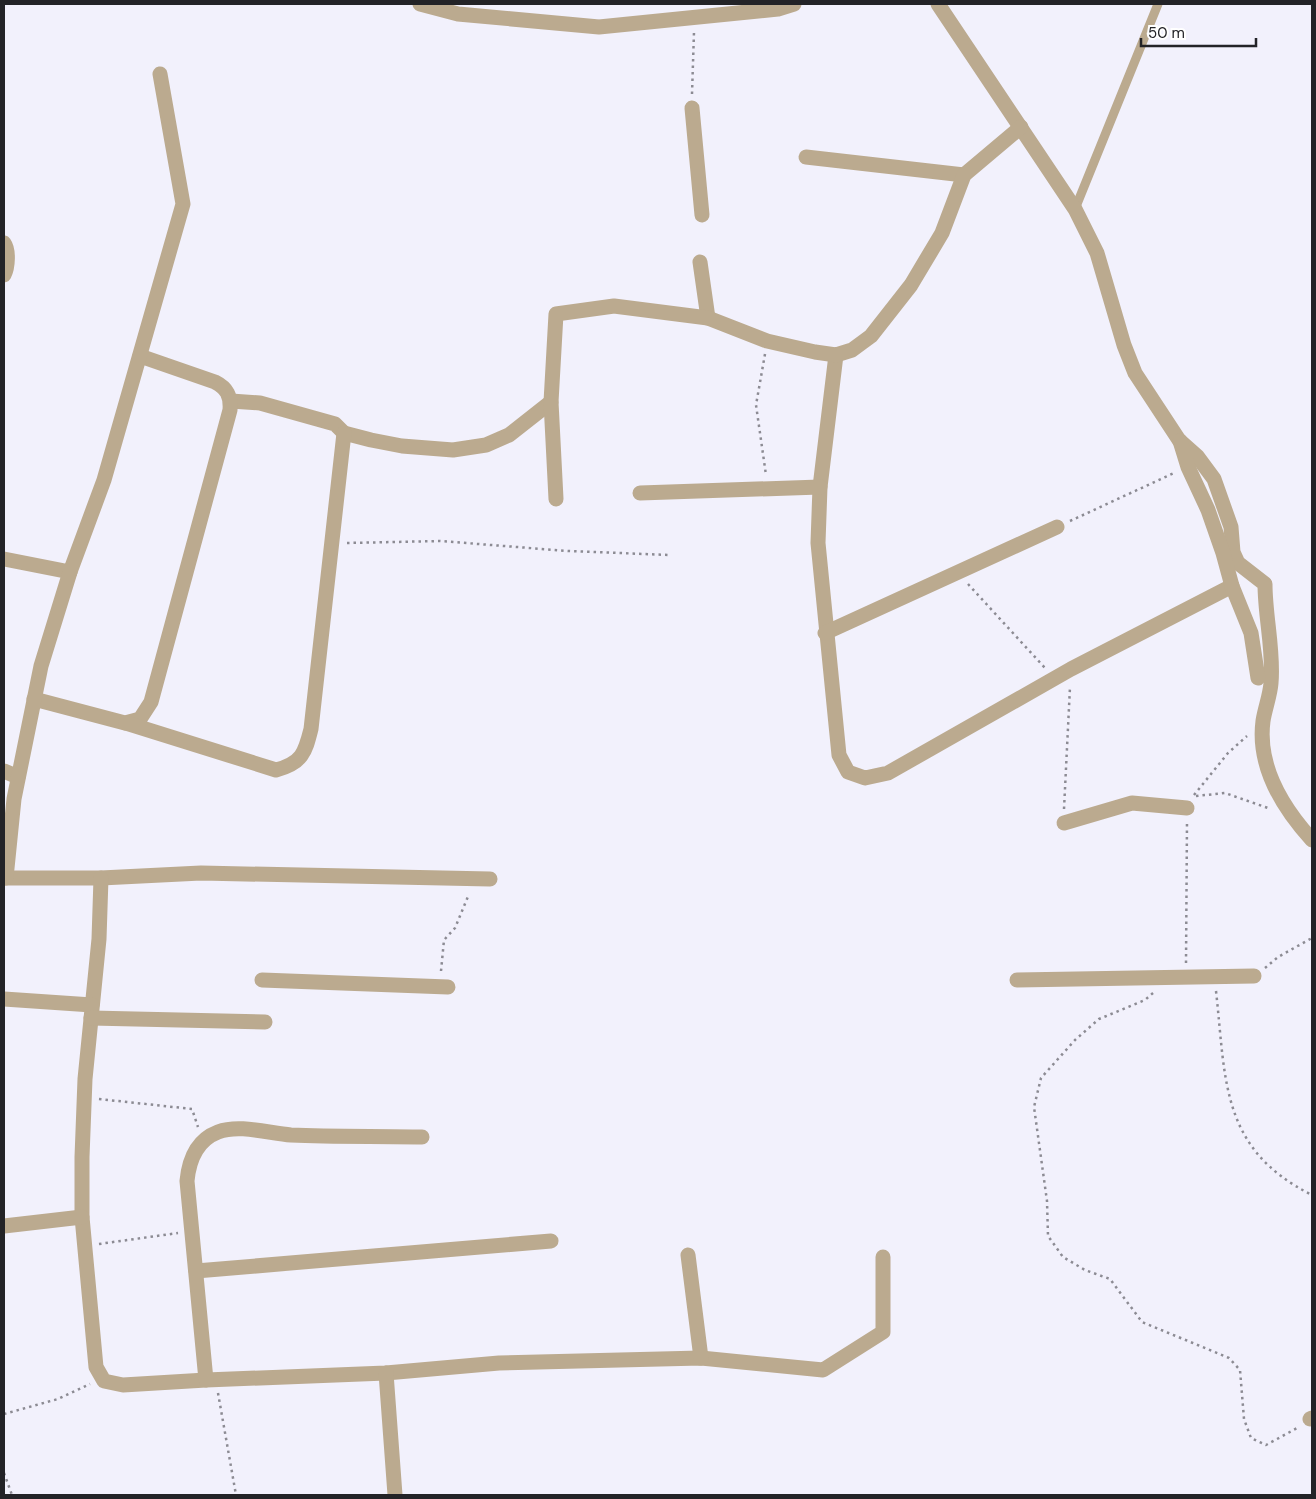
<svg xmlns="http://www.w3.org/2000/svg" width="1316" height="1499" viewBox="0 0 1316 1499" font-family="'DM Sans',sans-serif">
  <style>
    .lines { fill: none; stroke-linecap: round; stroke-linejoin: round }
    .path { stroke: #8c8b93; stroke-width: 2.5; stroke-dasharray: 2.5 4; stroke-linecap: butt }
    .lane { stroke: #bbaa8f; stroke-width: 9 }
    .street { stroke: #bbaa8f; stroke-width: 15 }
  </style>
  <rect width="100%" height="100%" fill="#f2f1fc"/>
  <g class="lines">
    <g class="path">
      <polyline points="692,94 694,32"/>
      <polyline points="765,354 756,405 766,475"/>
      <polyline points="1070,521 1174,473"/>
      <polyline points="347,543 440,541 568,551 670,555"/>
      <polyline points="968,584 1045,668"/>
      <polyline points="1194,795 1228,753 1247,736"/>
      <polyline points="1196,796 1225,793 1268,808"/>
      <polyline points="1064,809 1070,687"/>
      <polyline points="1186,963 1187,821"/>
      <polyline points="1265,968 1278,957 1312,938"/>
      <polyline points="441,971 444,940 455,928 469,894"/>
      <path d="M1216,991C1226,1080 1220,1149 1312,1195"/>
      <polyline points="1153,993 1145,1000 1099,1019 1075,1040 1041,1078 1034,1107 1047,1201 1048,1236 1063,1257 1085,1270 1110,1279 1142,1322 1229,1358 1240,1370 1244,1419 1251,1438 1266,1445 1299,1427"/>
      <polyline points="99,1099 192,1109 198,1127"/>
      <polyline points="99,1244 178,1233"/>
      <polyline points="218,1393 236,1495"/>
      <polyline points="4,1414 58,1399 90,1384"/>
      <polyline points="4,1473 12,1495"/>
    </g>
    <polyline class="lane" points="1075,209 1158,4"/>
    <g class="street">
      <polyline points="420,4 458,14 599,27 778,9 794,4"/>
      <path d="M938,4L1075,209L1097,253L1124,345L1135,373L1179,440L1197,456L1214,479L1231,527L1233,552L1238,563L1265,584C1265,617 1274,651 1271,683C1270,696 1265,708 1263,721C1257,767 1282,807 1312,840"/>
      <polyline points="692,108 702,215"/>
      <polyline points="806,157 964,175"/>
      <path d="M4,243C9,250 8,267 4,275"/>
      <polyline points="700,262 708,318"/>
      <polyline points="836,355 820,487 818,543 839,755 848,772 865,778 888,773 1071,669 1232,586"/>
      <polyline points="231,401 260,403 335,424 344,433 371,440 402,446 453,450 486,445 509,435 551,402"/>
      <polyline points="1180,441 1188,467 1208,510 1223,553 1232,586 1251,633 1258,678"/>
      <polyline points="640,493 820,487"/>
      <polyline points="556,499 551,402 556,314 614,306 708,318 767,341 815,352 836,355 852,350 871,336 911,285 942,233 964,175 1021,127"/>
      <polyline points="4,559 70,572"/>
      <polyline points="825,633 1057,527"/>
      <path d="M34,699L125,723L140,719L151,702L230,410C231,396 227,388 215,382L140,356"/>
      <path d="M126,723L276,770C302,763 305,753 311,729L344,433"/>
      <polyline points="4,771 18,777"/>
      <polyline points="1064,823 1132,803 1187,808"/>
      <polyline points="4,878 101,878 201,873 490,879"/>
      <polyline points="6,878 14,799 41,666 70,572 104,480 183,204 160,74"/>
      <polyline points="101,878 99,939 85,1079 82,1157 82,1217 96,1367 104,1381 123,1385 206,1380 386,1373 499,1363 701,1358 823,1370 883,1332 883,1257"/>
      <polyline points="262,980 448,987"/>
      <polyline points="1017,980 1254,976"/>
      <polyline points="4,999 92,1005"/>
      <polyline points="91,1018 265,1022"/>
      <polyline points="4,1226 82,1217"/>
      <polyline points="688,1255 701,1358"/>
      <polyline points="196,1271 551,1241"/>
      <polyline points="386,1373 395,1495"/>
      <path d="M206,1380L187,1181C189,1160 197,1140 218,1132C239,1124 268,1133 291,1135C334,1137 378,1136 422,1137"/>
      <polyline points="1310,1419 1312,1418"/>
    </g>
  </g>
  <rect width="1316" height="1499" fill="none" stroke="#232327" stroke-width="10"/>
  <path d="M1141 38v8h115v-8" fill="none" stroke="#232327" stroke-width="2.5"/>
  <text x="1148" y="38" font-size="15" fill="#232327" stroke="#ffffff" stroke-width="4" paint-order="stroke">50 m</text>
</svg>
